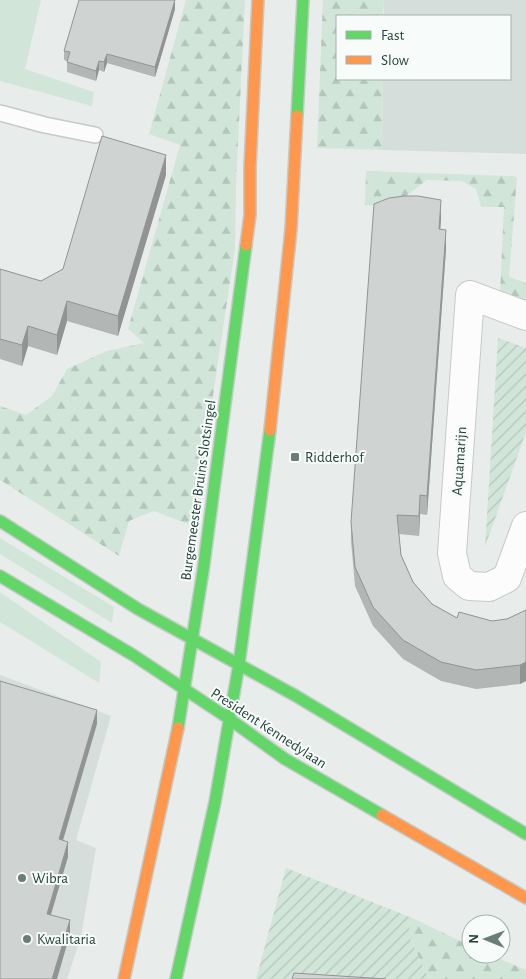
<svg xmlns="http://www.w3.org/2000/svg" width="526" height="979" viewBox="0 0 526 979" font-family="'Alegreya Sans',sans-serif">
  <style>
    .built { fill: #d6dedb }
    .grass { fill: #d1e6d8 }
    .forest { fill: url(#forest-firs) }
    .garden { fill: url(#garden-furrows) }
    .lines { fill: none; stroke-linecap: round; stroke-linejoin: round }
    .lane-casing { stroke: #c5cac8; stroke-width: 18 }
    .street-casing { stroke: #c5cac8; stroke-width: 30 }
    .fast-casing { stroke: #c3cbc8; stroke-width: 14 }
    .slow-casing { stroke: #c3cbc8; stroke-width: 14 }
    .lane { stroke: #fcfcfc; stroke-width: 15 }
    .street { stroke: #fcfcfc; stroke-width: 28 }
    .fast { stroke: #63d668; stroke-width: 11 }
    .slow { stroke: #ff974d; stroke-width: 11 }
    .wall { fill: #b2b6b5 }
    .shaded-wall { fill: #919493 }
    .building { fill: #cfd4d2; stroke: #919493 }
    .poi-dot { fill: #697e78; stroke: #f7fbf9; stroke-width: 2 }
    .labels { text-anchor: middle; stroke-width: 4; stroke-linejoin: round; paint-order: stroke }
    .poi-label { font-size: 15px; fill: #24423a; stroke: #f7fbf9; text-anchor: start }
    .street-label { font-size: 15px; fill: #24423a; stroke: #f7fbf9 }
  </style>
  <defs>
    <pattern id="forest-firs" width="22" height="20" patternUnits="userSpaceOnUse" patternTransform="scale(1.25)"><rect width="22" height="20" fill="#d1e6d8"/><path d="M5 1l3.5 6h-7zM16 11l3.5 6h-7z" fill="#b3c6ba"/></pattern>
    <pattern id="garden-furrows" width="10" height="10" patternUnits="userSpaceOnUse" patternTransform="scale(1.25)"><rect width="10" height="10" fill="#d1e6d8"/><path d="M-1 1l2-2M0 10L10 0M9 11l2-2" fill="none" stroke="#b3c6ba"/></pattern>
  </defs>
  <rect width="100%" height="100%" fill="#e8edeb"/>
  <g class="built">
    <polygon points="384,0 526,0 526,154 382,150 383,79 510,79 510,16 384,16"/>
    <polygon points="0,675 111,716 76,840 96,848 81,937 67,979 0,979"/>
  </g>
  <g class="grass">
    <polygon points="0,0 41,0 25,69 94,92 92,106 0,81"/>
    <polygon points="0,538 114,607 112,623 0,554"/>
    <polygon points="0,592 101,662 99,683 0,622"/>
  </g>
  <g class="forest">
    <polygon points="186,0 245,0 236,185 235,248 198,496 188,524 154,511 129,521 119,556 0,480 0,406 26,415 52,396 67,369 107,351 144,343 128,329 180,145 149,134"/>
    <polygon points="323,0 384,0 383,16 337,16 337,79 383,79 382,150 317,148"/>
    <polygon points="366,171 513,176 517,178 509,277 526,283 526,304 500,294 504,207 481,207 476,189 462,181 427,180 406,196 402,207 365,205"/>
    <polygon points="410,917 471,946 471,954 489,954 526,970 526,979 429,979 409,936"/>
  </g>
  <g class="garden">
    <polygon points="498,338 526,348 526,432 485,547"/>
    <polygon points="286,868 410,917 409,936 429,979 256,979"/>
  </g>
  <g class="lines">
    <defs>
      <polyline id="lane" points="0,113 45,125 95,135"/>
      <polyline id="street" points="526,316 470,295 452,553 457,576 469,586 489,587 507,578 526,526"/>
      <g id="fast">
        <polyline points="297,116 303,0"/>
        <polyline points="0,521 138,609 296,696 526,834"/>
        <polyline points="0,576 133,655 228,718 285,759 382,815"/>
        <polyline points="178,728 203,571 246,245"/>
        <polyline points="176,979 215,802 239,664 270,430"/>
      </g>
      <g id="slow">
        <polyline points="246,245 250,215 250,167 258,0"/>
        <polyline points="270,430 291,229 297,116"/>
        <polyline points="382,815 526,898"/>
        <polyline points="124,979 178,728"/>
      </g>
    </defs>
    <use href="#lane" class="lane-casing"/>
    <use href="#street" class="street-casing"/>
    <use href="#fast" class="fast-casing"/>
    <use href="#slow" class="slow-casing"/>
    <use href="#lane" class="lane"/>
    <use href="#street" class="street"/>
    <use href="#fast" class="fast"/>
    <use href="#slow" class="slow"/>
  </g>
  <g class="wall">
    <polygon points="175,9 155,77 107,63 104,72 99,70 96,81 67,72 67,61 64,60 64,51"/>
    <polygon points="166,175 118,336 67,321 57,355 28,346 22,366 0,359 0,269 41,281 63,269"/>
    <polygon points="441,219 440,229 446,249 427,515 420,514 419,536 399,534 401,555 413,582 432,604 457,618 492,621 507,619 526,610 526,681 520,684 476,689 441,681 403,659 373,626 355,586 351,541 351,522"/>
  </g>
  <g class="shaded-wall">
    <polygon points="175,0 175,9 155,77 155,67"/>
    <polygon points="107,54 107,63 104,72 104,62"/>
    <polygon points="99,61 99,70 96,81 96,71"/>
    <polygon points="166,155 166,175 118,336 118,316"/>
    <polygon points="441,200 441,219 439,248 439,229"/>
    <polygon points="446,230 446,249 427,515 427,496"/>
    <polygon points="67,301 67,321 57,355 57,335"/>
    <polygon points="28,326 28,346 22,366 22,345"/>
    <polygon points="420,495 420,514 419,536 419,516"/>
    <polygon points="526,662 526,681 520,684 520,665"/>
    <polygon points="97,710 97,724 59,854 59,839"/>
    <polygon points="68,842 68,857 47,928 47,914"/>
    <polygon points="70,920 70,934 57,979 52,979"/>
  </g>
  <g class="building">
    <polygon points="79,0 175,0 155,67 107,54 104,62 99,61 96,71 67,62 70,52 64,51"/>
    <polygon points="102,136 166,155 118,316 67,301 57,335 28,326 22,345 0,339 0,269 41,281 63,269"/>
    <polygon points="404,196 418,196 441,200 439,229 446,230 427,496 420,495 419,516 397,515 401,555 413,582 432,604 457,618 459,612 492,621 507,619 526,610 526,662 520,665 476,670 441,662 403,640 373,607 355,567 351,522 374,204 389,198"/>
    <polygon points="0,681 97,710 59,839 68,842 47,914 70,920 52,979 0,979"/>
    <polygon points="294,973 386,979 292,979"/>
  </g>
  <g class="poi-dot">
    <rect x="290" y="452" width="10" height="10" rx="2.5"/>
    <circle cx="22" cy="878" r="5"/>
    <circle cx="27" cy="939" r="5"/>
  </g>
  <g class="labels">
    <g class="poi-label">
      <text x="305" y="462">Ridderhof</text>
      <text x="32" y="883">Wibra</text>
      <text x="37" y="944">Kwalitaria</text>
    </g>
    <g class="street-label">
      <text transform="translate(459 461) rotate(-86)" y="5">Aquamarijn</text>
      <text transform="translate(198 490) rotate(-82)" y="5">Burgemeester Bruins Slotsingel</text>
      <text transform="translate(269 728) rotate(33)" y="5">President Kennedylaan</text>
    </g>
  </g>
  <rect x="336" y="15" width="175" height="65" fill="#f7fbf9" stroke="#a3b1ad"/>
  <rect x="346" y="31" width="25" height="8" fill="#63d668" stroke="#a3b1ad"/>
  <text x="381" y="40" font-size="15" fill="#24423a">Fast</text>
  <rect x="346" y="56" width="25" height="8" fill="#ff974d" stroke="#a3b1ad"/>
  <text x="381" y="65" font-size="15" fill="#24423a">Slow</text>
  <g transform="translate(486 939) rotate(271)"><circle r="24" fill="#f7fbf9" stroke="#a3b1ad"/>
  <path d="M0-4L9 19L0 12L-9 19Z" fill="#697e78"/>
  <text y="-8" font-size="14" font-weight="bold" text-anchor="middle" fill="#24423a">N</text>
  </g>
</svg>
